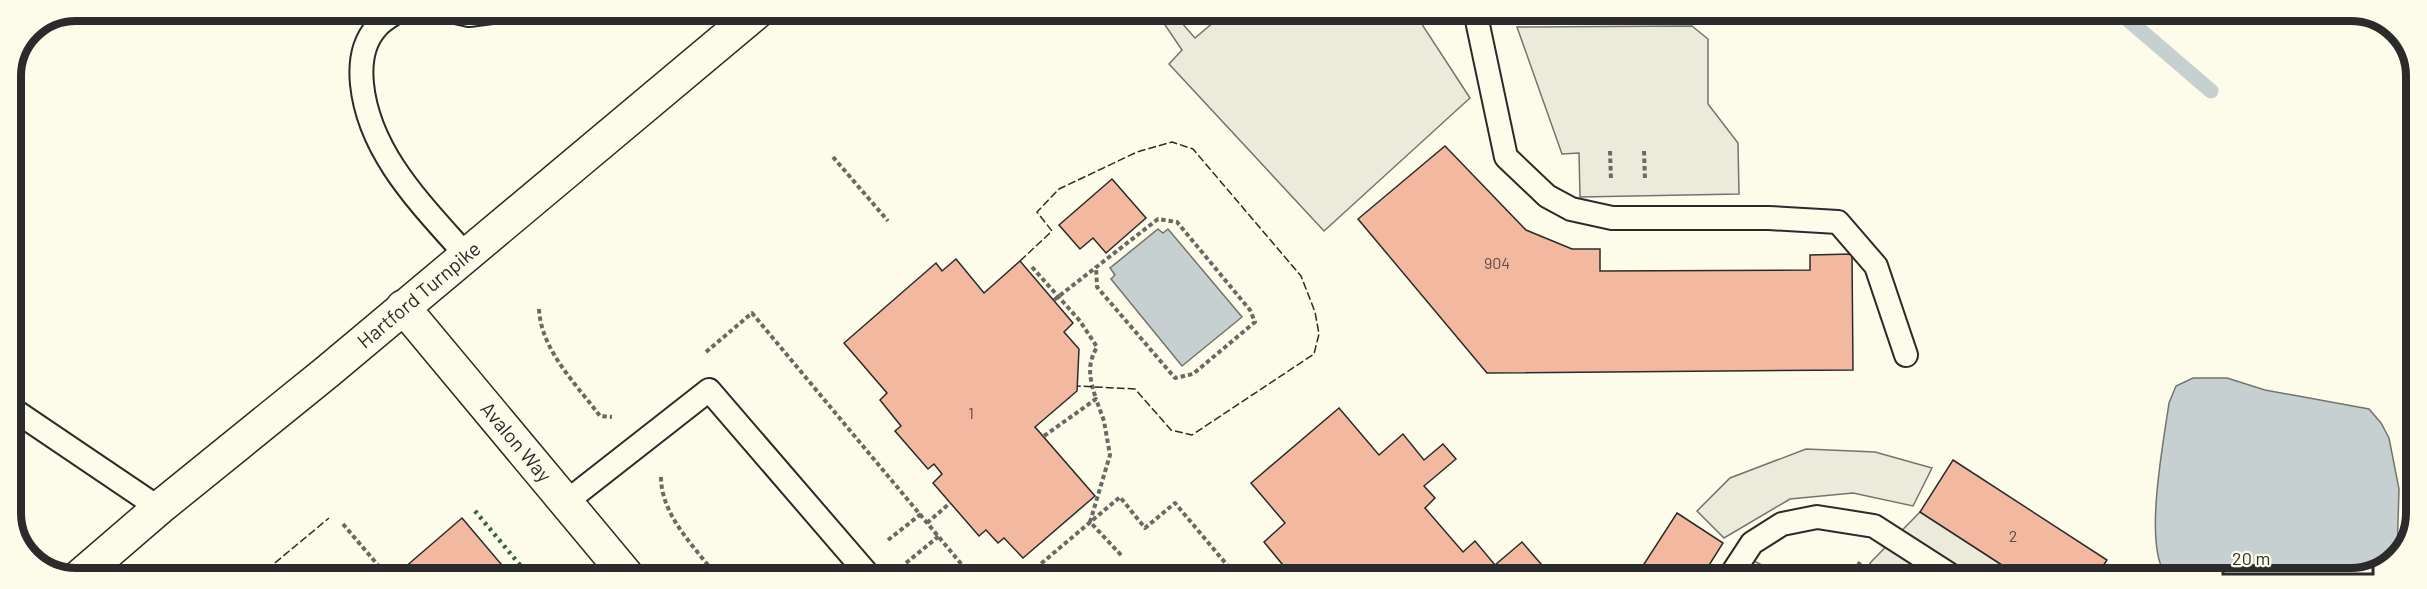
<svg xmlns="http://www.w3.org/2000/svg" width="2427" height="589" viewBox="0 0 2427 589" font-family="Barlow,sans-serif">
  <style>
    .parking { fill: #eceadb; stroke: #74746e; stroke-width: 1.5 }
    .water { fill: #c7d0d0; stroke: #74746e; stroke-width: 1.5 }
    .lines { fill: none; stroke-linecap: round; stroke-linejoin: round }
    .stream { stroke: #c7d0d0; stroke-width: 15 }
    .building { fill: #f2b8a0; stroke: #2b2b2b; stroke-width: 1.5 }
    .service-casing { stroke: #2b2b2b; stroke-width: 26 }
    .minor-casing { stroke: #2b2b2b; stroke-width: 36 }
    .primary-casing { stroke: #2b2b2b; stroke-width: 36 }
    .path { stroke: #6a6964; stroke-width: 4; stroke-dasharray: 4.5 3; stroke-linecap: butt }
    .service { stroke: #fdfbea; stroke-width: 22 }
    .minor { stroke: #fdfbea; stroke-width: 33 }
    .primary { stroke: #fdfbea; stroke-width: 33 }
    .hedge { stroke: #34623c; stroke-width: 4.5; stroke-dasharray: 3 4.5; stroke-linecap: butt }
    .fence { stroke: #2b2b2b; stroke-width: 1.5; stroke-dasharray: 8 3; stroke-linecap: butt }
    .labels { text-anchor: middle; stroke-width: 4.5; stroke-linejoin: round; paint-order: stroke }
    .number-label { font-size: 16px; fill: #5d4e48 }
    .street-label { font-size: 20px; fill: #2b2b2b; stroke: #fdfbea }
    .rim { fill: none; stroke: #2b2b2b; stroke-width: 8 }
  </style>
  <rect width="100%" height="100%" fill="#fdfbea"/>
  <g class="parking">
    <polygon points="1227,11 1418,11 1423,26 1470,98 1324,231 1169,64 1182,50 1163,22 1174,14 1195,38"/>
    <polygon points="1692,26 1708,39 1708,104 1738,143 1739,194 1580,197 1579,153 1562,154 1517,27"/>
    <polygon points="1806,449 1875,452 1932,468 1913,506 1853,493 1790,499 1724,538 1697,511 1730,478"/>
    <polygon points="1920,512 2022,578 1861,578 1871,562"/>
    <polygon points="1754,561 1787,578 1737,578"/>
  </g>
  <g class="water">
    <polygon points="1158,229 1163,233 1168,229 1242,317 1182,366 1111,279 1115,275 1110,268"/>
    <path d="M2193,378H2227L2265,390L2369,409L2381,423L2389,438L2399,489L2397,555L2391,565L2352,578H2169C2141,554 2164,440 2169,403L2176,386Z"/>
  </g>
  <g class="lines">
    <polyline class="stream" points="2119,12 2211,91"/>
  </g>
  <g class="building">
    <polygon points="1445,146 1526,230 1572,249 1600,249 1600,271 1810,270 1810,255 1852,254 1853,370 1487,373 1358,219"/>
    <polygon points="1112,179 1146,218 1106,253 1093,238 1080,249 1059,225"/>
    <polygon points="956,259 984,293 1020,261 1073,323 1064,332 1079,349 1077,391 1035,427 1095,496 1023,558 1004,538 998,543 986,530 979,536 933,483 942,474 934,464 928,469 895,431 901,426 880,400 887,393 844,343 936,263 942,271"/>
    <polygon points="1339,408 1379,455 1403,434 1424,460 1443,444 1456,459 1424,486 1435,498 1425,508 1463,552 1475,541 1495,565 1522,542 1541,564 1525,578 1278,578 1287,570 1264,542 1285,523 1251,483"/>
    <polygon points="1953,460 2107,560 2095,578 2022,578 1920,512"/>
    <polygon points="1677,513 1723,543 1701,578 1635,578"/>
    <polygon points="462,518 512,577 412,577 404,568"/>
  </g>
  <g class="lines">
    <defs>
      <g id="service">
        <path d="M398,11C391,16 381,21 376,28C362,44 360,64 362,84C369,154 423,206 466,255"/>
        <polyline points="451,11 469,15 500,11"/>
        <polyline points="1475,11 1506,157 1547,196 1571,209 1612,218 1769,218 1838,222 1876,266 1906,355"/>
        <polyline points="11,408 159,508"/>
        <polyline points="566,502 709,390 871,578"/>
        <polyline points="1729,578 1752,543 1782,524 1817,517 1874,526 1955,578"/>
      </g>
      <polyline id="minor" points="403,307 629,578"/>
      <polyline id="primary" points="79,577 159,508 327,372 758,11"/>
    </defs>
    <use href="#service" class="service-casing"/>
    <use href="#minor" class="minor-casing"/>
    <use href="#primary" class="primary-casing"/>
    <g class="path">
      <polyline points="1610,151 1611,180"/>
      <polyline points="1644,151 1645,180"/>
      <polyline points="833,157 888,221"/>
      <path d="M1032,267L1080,321L1097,347C1086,366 1090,379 1096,399"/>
      <polyline points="1054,300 1158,219 1177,222 1250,310 1255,322 1193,374 1175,378 1097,287 1096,266"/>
      <path d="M539,309C541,350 576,384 600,416L612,417"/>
      <polyline points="706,352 752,313 973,578"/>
      <polyline points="1044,436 1096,399 1104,421 1110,455 1090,522 1122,556"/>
      <path d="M661,477C661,516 696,548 718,578"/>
      <polyline points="927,523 950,503"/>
      <polyline points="343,524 388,577"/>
      <polyline points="888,540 921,514"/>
      <polyline points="906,563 939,536"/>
      <polyline points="1024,578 1120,497 1145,528 1175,503 1238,578"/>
      <polyline points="1851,578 1860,562"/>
    </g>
    <use href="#service" class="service"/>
    <use href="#minor" class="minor"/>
    <use href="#primary" class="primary"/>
    <polyline class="hedge" points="475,511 530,577"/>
    <g class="fence">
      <polyline points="1020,261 1052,231 1037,212 1059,189 1137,152 1172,142 1193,149 1301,276 1315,312 1319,334 1314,354 1192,435 1171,430 1135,389 1077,386"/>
      <polyline points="258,577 329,518"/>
    </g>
  </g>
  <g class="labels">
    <g class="number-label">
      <text x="1497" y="269">904</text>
      <text x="971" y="419">1</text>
      <text x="2013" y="542">2</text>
    </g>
    <g class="street-label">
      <text transform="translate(419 295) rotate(-40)" y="7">Hartford Turnpike</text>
      <text transform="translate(516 442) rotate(50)" y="7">Avalon Way</text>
    </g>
  </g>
  <path d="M0 0H2427V589H0ZM76 21H2351A55 55 0 0 1 2406 76V513A55 55 0 0 1 2351 568H76A55 55 0 0 1 21 513V76A55 55 0 0 1 76 21Z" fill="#fdfbea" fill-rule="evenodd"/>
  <path class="rim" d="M76 21H2351A55 55 0 0 1 2406 76V513A55 55 0 0 1 2351 568H76A55 55 0 0 1 21 513V76A55 55 0 0 1 76 21Z"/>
  <path d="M2223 565v9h150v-9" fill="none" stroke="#2b2b2b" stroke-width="3"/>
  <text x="2232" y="565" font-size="18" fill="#2b2b2b" stroke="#fdfbea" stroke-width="4.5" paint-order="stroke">20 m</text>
</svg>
